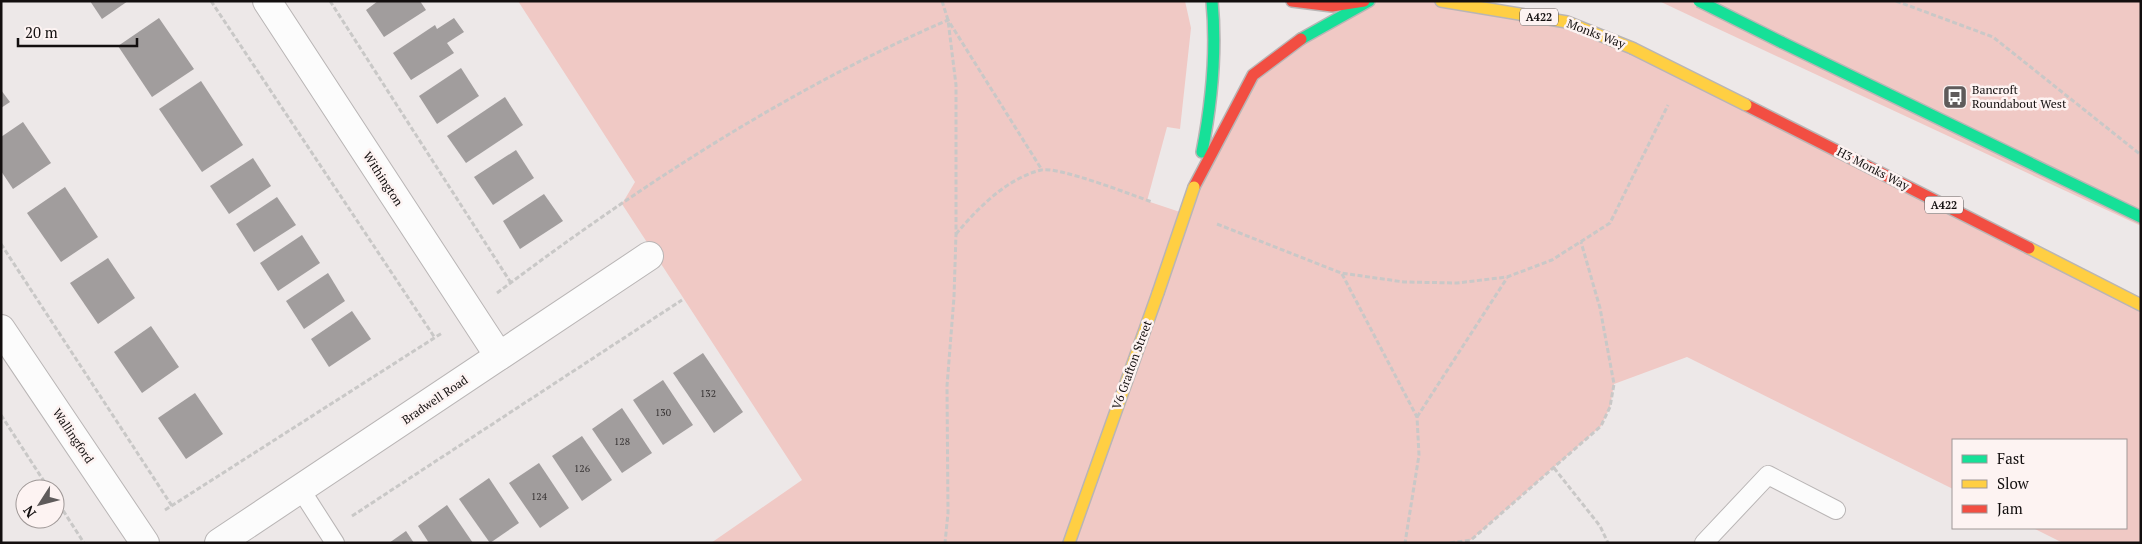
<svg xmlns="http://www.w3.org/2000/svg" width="2142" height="544" viewBox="0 0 2142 544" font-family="'PT Serif',serif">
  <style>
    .green { fill: #f0c9c5 }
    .building { fill: #a19d9d }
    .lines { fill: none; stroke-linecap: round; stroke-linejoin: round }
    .lane-casing { stroke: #b9b5b5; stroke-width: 20 }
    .street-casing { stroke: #b9b5b5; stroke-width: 30 }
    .fast-casing { stroke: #b9b5b5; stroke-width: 14 }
    .slow-casing { stroke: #b9b5b5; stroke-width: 14 }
    .jam-casing { stroke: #b9b5b5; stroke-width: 14 }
    .path { stroke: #c9c8c7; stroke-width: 3; stroke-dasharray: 5 2.5; stroke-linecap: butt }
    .lane { stroke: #fcfcfc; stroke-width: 18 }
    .street { stroke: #fcfcfc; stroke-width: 28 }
    .fast { stroke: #16e098; stroke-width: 11 }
    .slow { stroke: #ffcf43; stroke-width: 11 }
    .jam { stroke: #f24e42; stroke-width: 11 }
    .fast-bridge-casing { stroke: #b9b5b5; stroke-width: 14; stroke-linecap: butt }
    .slow-bridge-casing { stroke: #b9b5b5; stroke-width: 14; stroke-linecap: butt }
    .fast-bridge { stroke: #16e098; stroke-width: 11 }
    .slow-bridge { stroke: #ffcf43; stroke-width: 11 }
    .labels { text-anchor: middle; stroke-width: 5; stroke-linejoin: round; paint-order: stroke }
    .number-label { font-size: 10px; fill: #363232 }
    .shield { fill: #fdf3f2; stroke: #595353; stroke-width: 1 }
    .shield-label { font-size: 11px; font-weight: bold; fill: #130f0f }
    .street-label { font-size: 12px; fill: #130f0f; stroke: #fdf3f2 }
    .poi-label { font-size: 12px; fill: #130f0f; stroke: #fdf3f2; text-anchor: start }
  </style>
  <rect width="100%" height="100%" fill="#ede8e8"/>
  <g class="green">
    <polygon points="518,1 1185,1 1191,28 1180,129 1167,127 1147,201 1186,214 1253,75 1369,1 1441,1 1567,22 2141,305 2141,543 2063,543 2033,528 2126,528 2126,440 1953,440 1953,489 1687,357 1614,384 1610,407 1601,426 1471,540 1450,543 711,543 802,480 622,204 635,182"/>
    <polygon points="1659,1 2141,1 2141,226 1712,26"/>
  </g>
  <g class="building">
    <polygon points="90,1 128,1 102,19"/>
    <polygon points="378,1 420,1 426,10 384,37 366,10"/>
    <polygon points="159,18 194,69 152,97 118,46"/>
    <polygon points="454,18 464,32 447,43 454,53 411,80 393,53 435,25 437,29"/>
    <polygon points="461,68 479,96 437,124 419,96"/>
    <polygon points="201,81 243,145 202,172 159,109"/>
    <polygon points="1,90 10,102 1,108"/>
    <polygon points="505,97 523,125 466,163 447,136"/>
    <polygon points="23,122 51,163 13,189 1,171 1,137"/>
    <polygon points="516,150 534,178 493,205 474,177"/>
    <polygon points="253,158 271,186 229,214 210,186"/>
    <polygon points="65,187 98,237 61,262 27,213"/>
    <polygon points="544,194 563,221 520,249 503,221"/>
    <polygon points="277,197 296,225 254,252 236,224"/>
    <polygon points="302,235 320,263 278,291 260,263"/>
    <polygon points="108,258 135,298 98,324 70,283"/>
    <polygon points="328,273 345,301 304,329 286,301"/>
    <polygon points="352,311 371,339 329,367 311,339"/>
    <polygon points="151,326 179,367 142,393 114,352"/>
    <polygon points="703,353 743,412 714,433 673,373"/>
    <polygon points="663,380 693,425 663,445 633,400"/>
    <polygon points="195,393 223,434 186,459 158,418"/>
    <polygon points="622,408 652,453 622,473 592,429"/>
    <polygon points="582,436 612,480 582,501 552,456"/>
    <polygon points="539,463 569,508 540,528 509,483"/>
    <polygon points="489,478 519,523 490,543 459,499"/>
    <polygon points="447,505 473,543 429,543 418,526"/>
    <polygon points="406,531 414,543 389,543"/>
  </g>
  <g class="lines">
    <defs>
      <g id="lane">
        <polyline points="301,490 335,543"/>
        <polyline points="1704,543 1768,475 1836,510"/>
      </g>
      <g id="street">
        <polyline points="267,1 499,356"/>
        <polyline points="1,329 145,543"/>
        <polyline points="219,543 649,256"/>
      </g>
      <g id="fast">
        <polyline points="1301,39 1369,1"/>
        <polyline points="1781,42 2141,217"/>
        <path d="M1202,152C1212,101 1217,53 1212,1"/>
      </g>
      <g id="slow">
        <polyline points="1441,1 1567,22 1632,48"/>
        <polyline points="2029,248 2141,305"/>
        <polyline points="1069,543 1158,293"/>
      </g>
      <g id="jam">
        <polyline points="1292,1 1332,6 1364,1"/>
        <polyline points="1746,105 2029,248"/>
        <polyline points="1194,187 1253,75 1301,39"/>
      </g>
    </defs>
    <use href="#lane" class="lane-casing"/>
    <use href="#street" class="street-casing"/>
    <use href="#fast" class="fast-casing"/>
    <use href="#slow" class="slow-casing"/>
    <use href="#jam" class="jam-casing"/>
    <g class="path">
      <polyline points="211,1 435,338"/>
      <polyline points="330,1 511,283"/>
      <polyline points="942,1 948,20 956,85 956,234 954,297 947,386 948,513 945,543"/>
      <polyline points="1896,1 1993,37 2141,155"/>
      <polyline points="1217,224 1341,273 1404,282 1457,283 1507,277 1552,260 1610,223 1668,105"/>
      <path d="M956,234C978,208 1006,179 1041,170C1058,166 1132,195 1152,202"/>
      <polyline points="1,244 172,506"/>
      <polyline points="1342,274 1417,417 1419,455 1405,543"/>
      <path d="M497,293C638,187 786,90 948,20L1042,170"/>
      <polyline points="1,415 49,489"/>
      <polyline points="1417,417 1507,278"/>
      <polyline points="1554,468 1600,526 1608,543"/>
      <polyline points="55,498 84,543"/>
      <polyline points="165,510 442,333"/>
      <polyline points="352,516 682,300"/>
      <polyline points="1450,543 1471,540 1601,426 1610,407 1614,384 1600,308 1581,242"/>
    </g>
    <use href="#lane" class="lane"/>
    <use href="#street" class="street"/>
    <use href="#fast" class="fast"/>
    <use href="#slow" class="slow"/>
    <use href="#jam" class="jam"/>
    <defs>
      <polyline id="fast-bridge" points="1699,1 1781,42"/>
      <g id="slow-bridge">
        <polyline points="1632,48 1746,105"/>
        <polyline points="1158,293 1194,187"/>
      </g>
    </defs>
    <use href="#fast-bridge" class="fast-bridge-casing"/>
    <use href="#slow-bridge" class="slow-bridge-casing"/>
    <use href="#fast-bridge" class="fast-bridge"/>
    <use href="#slow-bridge" class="slow-bridge"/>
  </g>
  <defs>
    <symbol id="bus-square" viewBox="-11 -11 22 22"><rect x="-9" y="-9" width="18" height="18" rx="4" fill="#5f5b5b" stroke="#fdf3f2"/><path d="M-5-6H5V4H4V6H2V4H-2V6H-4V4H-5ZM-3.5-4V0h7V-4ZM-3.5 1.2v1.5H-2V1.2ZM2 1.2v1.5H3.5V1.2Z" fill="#fff"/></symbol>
  </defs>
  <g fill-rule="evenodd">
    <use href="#bus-square" x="1941" y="83" width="28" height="28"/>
  </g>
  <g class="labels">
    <g class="number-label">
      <text x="708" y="397">132</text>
      <text x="663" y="416">130</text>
      <text x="622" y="445">128</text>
      <text x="582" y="472">126</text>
      <text x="539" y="500">124</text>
    </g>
    <g class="shield">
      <rect x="1520" y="8.5" width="38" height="17" rx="4"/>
      <rect x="1925" y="196.5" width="38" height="17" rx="4"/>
    </g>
    <g class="shield-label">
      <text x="1539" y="21">A422</text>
      <text x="1944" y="209">A422</text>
    </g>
    <g class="street-label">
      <text transform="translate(1596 34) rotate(21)" y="4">Monks Way</text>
      <text transform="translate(1873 169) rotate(27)" y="4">H3 Monks Way</text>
      <text transform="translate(383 179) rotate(57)" y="4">Withington</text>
      <text transform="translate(1132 365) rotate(-70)" y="4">V6 Grafton Street</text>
      <text transform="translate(435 400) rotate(-34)" y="4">Bradwell Road</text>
      <text transform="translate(73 436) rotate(56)" y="4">Wallingford</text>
    </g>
    <g class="poi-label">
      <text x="1972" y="94">Bancroft<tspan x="1972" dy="14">Roundabout West</tspan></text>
    </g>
  </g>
  <rect width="2142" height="544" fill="none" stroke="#130f0f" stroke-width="5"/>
  <rect x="1952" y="439" width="175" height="90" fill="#fdf3f2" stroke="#9f9897"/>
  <rect x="1962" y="455" width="25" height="8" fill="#16e098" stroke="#9f9897"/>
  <text x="1997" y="464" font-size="15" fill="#130f0f">Fast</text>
  <rect x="1962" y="480" width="25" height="8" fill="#ffcf43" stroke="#9f9897"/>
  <text x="1997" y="489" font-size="15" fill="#130f0f">Slow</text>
  <rect x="1962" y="505" width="25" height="8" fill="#f24e42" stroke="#9f9897"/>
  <text x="1997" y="514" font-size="15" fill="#130f0f">Jam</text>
  <g transform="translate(40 504) rotate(234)"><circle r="24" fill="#fdf3f2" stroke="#9f9897"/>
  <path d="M0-4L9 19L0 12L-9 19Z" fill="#5f5b5b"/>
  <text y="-8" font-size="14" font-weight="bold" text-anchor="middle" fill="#130f0f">N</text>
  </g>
  <path d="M18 38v8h119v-8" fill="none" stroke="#130f0f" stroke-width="2.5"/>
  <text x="25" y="38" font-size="15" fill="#130f0f" stroke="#fdf3f2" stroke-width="4" paint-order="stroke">20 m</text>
</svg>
